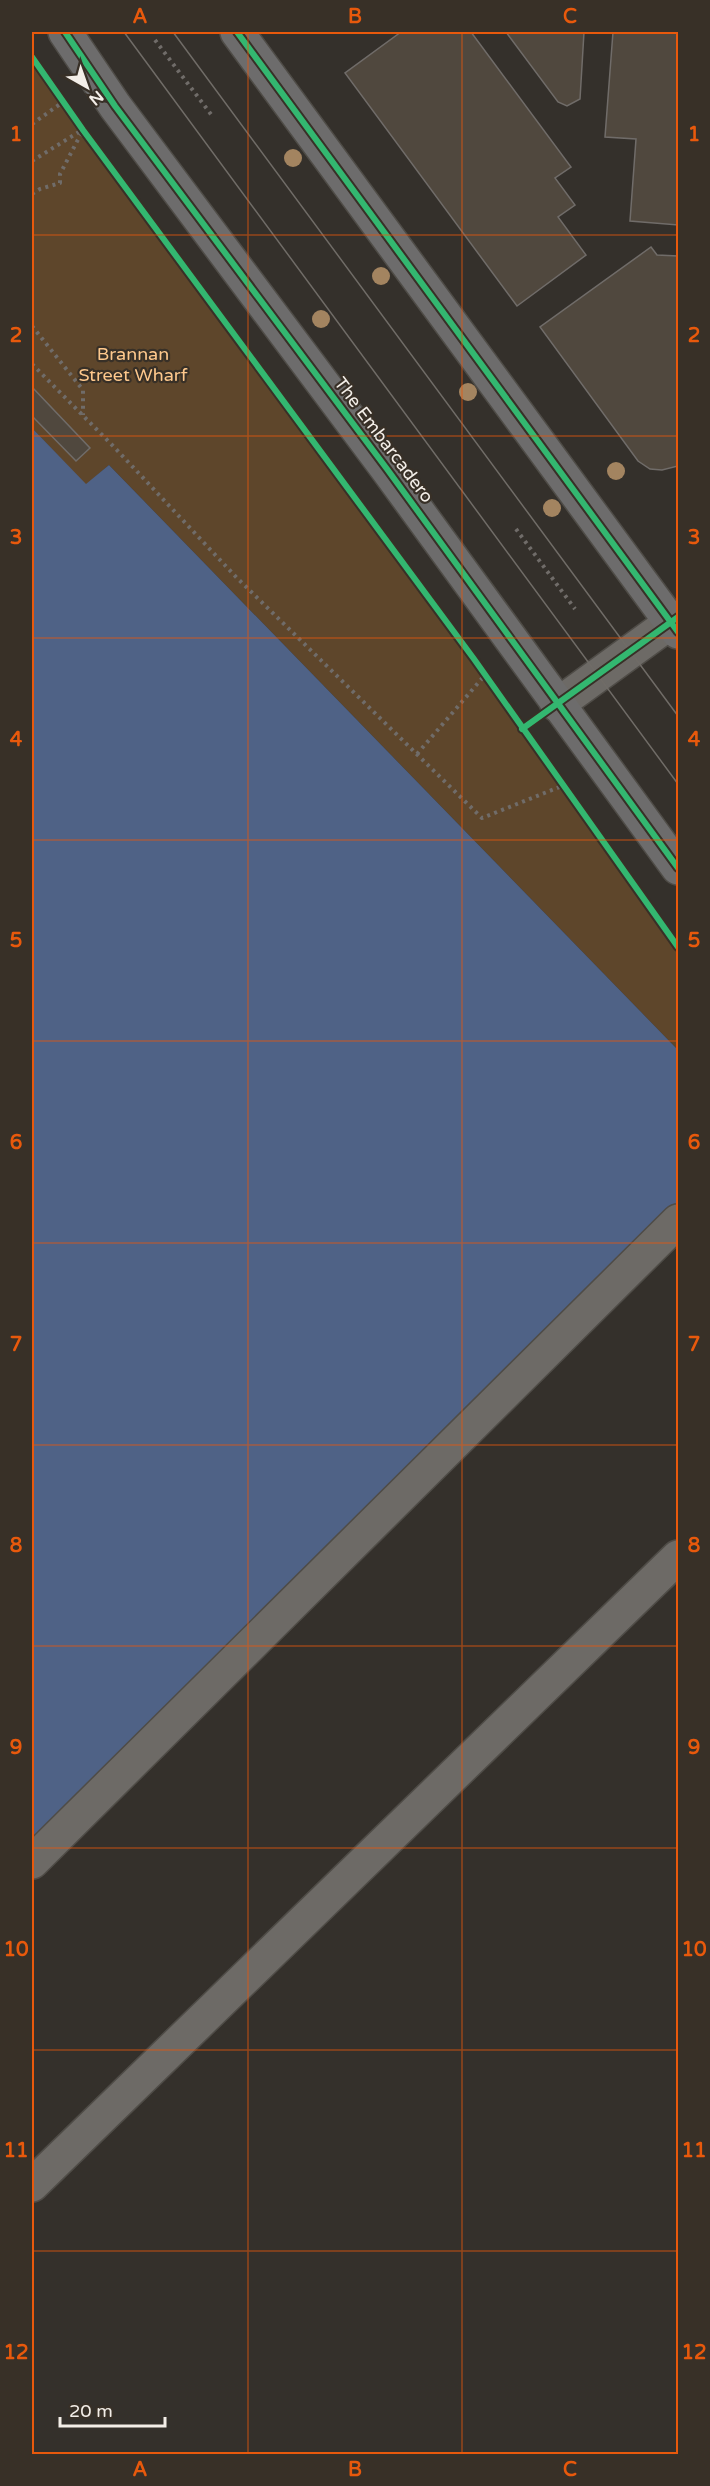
<svg xmlns="http://www.w3.org/2000/svg" width="710" height="2486" viewBox="0 0 710 2486" font-family="'Varela Round',sans-serif">
  <style>
    .green { fill: #5e462b }
    .water { fill: #4f6286 }
    .building { fill: #50483e; stroke: #706c69; stroke-width: 1.5 }
    .lines { fill: none; stroke-linecap: round; stroke-linejoin: round }
    .minor-casing { stroke: #4f4c47; stroke-width: 36 }
    .major-casing { stroke: #4f4c47; stroke-width: 36 }
    .path { stroke: #706c69; stroke-width: 4; stroke-dasharray: 3 4.5; stroke-linecap: butt }
    .minor { stroke: #6d6a66; stroke-width: 33 }
    .major { stroke: #6d6c6c; stroke-width: 33 }
    .tram { stroke: #706c67; stroke-width: 1.5 }
    .cycleway-casing { stroke: #383027; stroke-width: 10 }
    .cycleway { stroke: #33b770; stroke-width: 6 }
    .tree { fill: #a38460 }
    .grid { fill: none; stroke: #e8590c; stroke-width: 1.5; stroke-opacity: 0.55 }
    .labels { text-anchor: middle; stroke-width: 4.5; stroke-linejoin: round; paint-order: stroke }
    .park-label { font-size: 18px; fill: #fec88c; stroke: #383027 }
    .street-label { font-size: 18px; fill: #f3eee8; stroke: #383027 }
    .neatline { fill: none; stroke: #e8590c; stroke-width: 2 }
    .grid-label { font-size: 20px; text-anchor: middle; font-weight: bold; fill: #e8590c }
  </style>
  <rect width="100%" height="100%" fill="#34302b"/>
  <polygon class="green" points="32,55 485,675 678,946 678,1050 109,465 86,485 32,428"/>
  <polygon class="water" points="32,428 86,484 109,465 678,1050 678,1202 644,1240 32,1838"/>
  <g class="building">
    <polygon points="401,32 471,32 571,167 555,178 575,205 558,217 586,255 517,306 345,73"/>
    <polygon points="506,32 584,32 580,99 567,106 558,102"/>
    <polygon points="613,32 678,32 678,225 630,221 636,139 605,137"/>
    <polygon points="651,247 657,255 678,256 678,466 662,470 650,469 638,461 540,327"/>
    <polygon points="32,387 90,448 76,461 32,416"/>
  </g>
  <g class="lines">
    <defs>
      <g id="minor">
        <polyline points="557,705 678,617"/>
        <polyline points="32,1862 678,1221"/>
        <polyline points="32,2185 678,1557"/>
      </g>
      <g id="major">
        <polyline points="65,32 115,106 387,469 678,868"/>
        <polyline points="237,32 678,632"/>
      </g>
    </defs>
    <use href="#minor" class="minor-casing"/>
    <use href="#major" class="major-casing"/>
    <g class="path">
      <polyline points="155,40 213,117"/>
      <polyline points="32,124 63,102"/>
      <polyline points="32,161 82,130"/>
      <polyline points="32,194 40,189 60,183 60,174 83,130"/>
      <polyline points="32,326 83,390 83,415"/>
      <polyline points="32,364 116,449 236,577 482,818 562,786"/>
      <polyline points="516,529 575,609"/>
      <polyline points="417,754 485,675"/>
    </g>
    <use href="#minor" class="minor"/>
    <use href="#major" class="major"/>
    <g class="tram">
      <polyline points="124,32 678,784"/>
      <polyline points="173,32 678,716"/>
    </g>
    <defs>
      <g id="cycleway">
        <polyline points="65,32 115,106 387,469 678,868"/>
        <polyline points="237,32 678,632"/>
        <polyline points="32,57 83,130 474,659 678,947"/>
        <polyline points="522,729 678,617"/>
      </g>
    </defs>
    <use href="#cycleway" class="cycleway-casing"/>
    <use href="#cycleway" class="cycleway"/>
  </g>
  <g class="tree">
    <circle cx="293" cy="158" r="9"/>
    <circle cx="381" cy="276" r="9"/>
    <circle cx="321" cy="319" r="9"/>
    <circle cx="468" cy="392" r="9"/>
    <circle cx="616" cy="471" r="9"/>
    <circle cx="552" cy="508" r="9"/>
  </g>
  <path class="grid" d="M248,32V2454M462,32V2454M32,235H678M32,436H678M32,638H678M32,840H678M32,1041H678M32,1243H678M32,1445H678M32,1646H678M32,1848H678M32,2050H678M32,2251H678"/>
  <g class="labels">
    <g class="park-label">
      <text x="133" y="360">Brannan<tspan x="133" dy="21">Street Wharf</tspan></text>
    </g>
    <g class="street-label">
      <text transform="translate(384 440) rotate(53)" y="6">The Embarcadero</text>
    </g>
  </g>
  <rect width="710" height="2486" fill="none" stroke="#383027" stroke-width="66"/>
  <g transform="translate(87 87) rotate(140)" stroke="#383027" stroke-width="4.5" paint-order="stroke">
  <path d="M0-4.5L10 22L0 15L-10 22Z" fill="#f3eee8"/>
  <text y="-9" font-size="16" font-weight="bold" text-anchor="middle" fill="#f3eee8">N</text>
  </g>
  <path d="M60 2417v9h105v-9" fill="none" stroke="#f3eee8" stroke-width="3"/>
  <text x="69" y="2417" font-size="18" fill="#f3eee8" stroke="#383027" stroke-width="4.5" paint-order="stroke">20 m</text>
  <rect x="33" y="33" width="644" height="2420" class="neatline"/>
  <g class="grid-label">
    <text x="140" y="23">A</text>
    <text x="355" y="23">B</text>
    <text x="570" y="23">C</text>
    <text x="16" y="141">1</text>
    <text x="694" y="141">1</text>
    <text x="16" y="342">2</text>
    <text x="694" y="342">2</text>
    <text x="16" y="544">3</text>
    <text x="694" y="544">3</text>
    <text x="16" y="746">4</text>
    <text x="694" y="746">4</text>
    <text x="16" y="947">5</text>
    <text x="694" y="947">5</text>
    <text x="16" y="1149">6</text>
    <text x="694" y="1149">6</text>
    <text x="16" y="1351">7</text>
    <text x="694" y="1351">7</text>
    <text x="16" y="1552">8</text>
    <text x="694" y="1552">8</text>
    <text x="16" y="1754">9</text>
    <text x="694" y="1754">9</text>
    <text x="16" y="1956">10</text>
    <text x="694" y="1956">10</text>
    <text x="16" y="2157">11</text>
    <text x="694" y="2157">11</text>
    <text x="16" y="2359">12</text>
    <text x="694" y="2359">12</text>
    <text x="140" y="2476">A</text>
    <text x="355" y="2476">B</text>
    <text x="570" y="2476">C</text>
  </g>
</svg>
